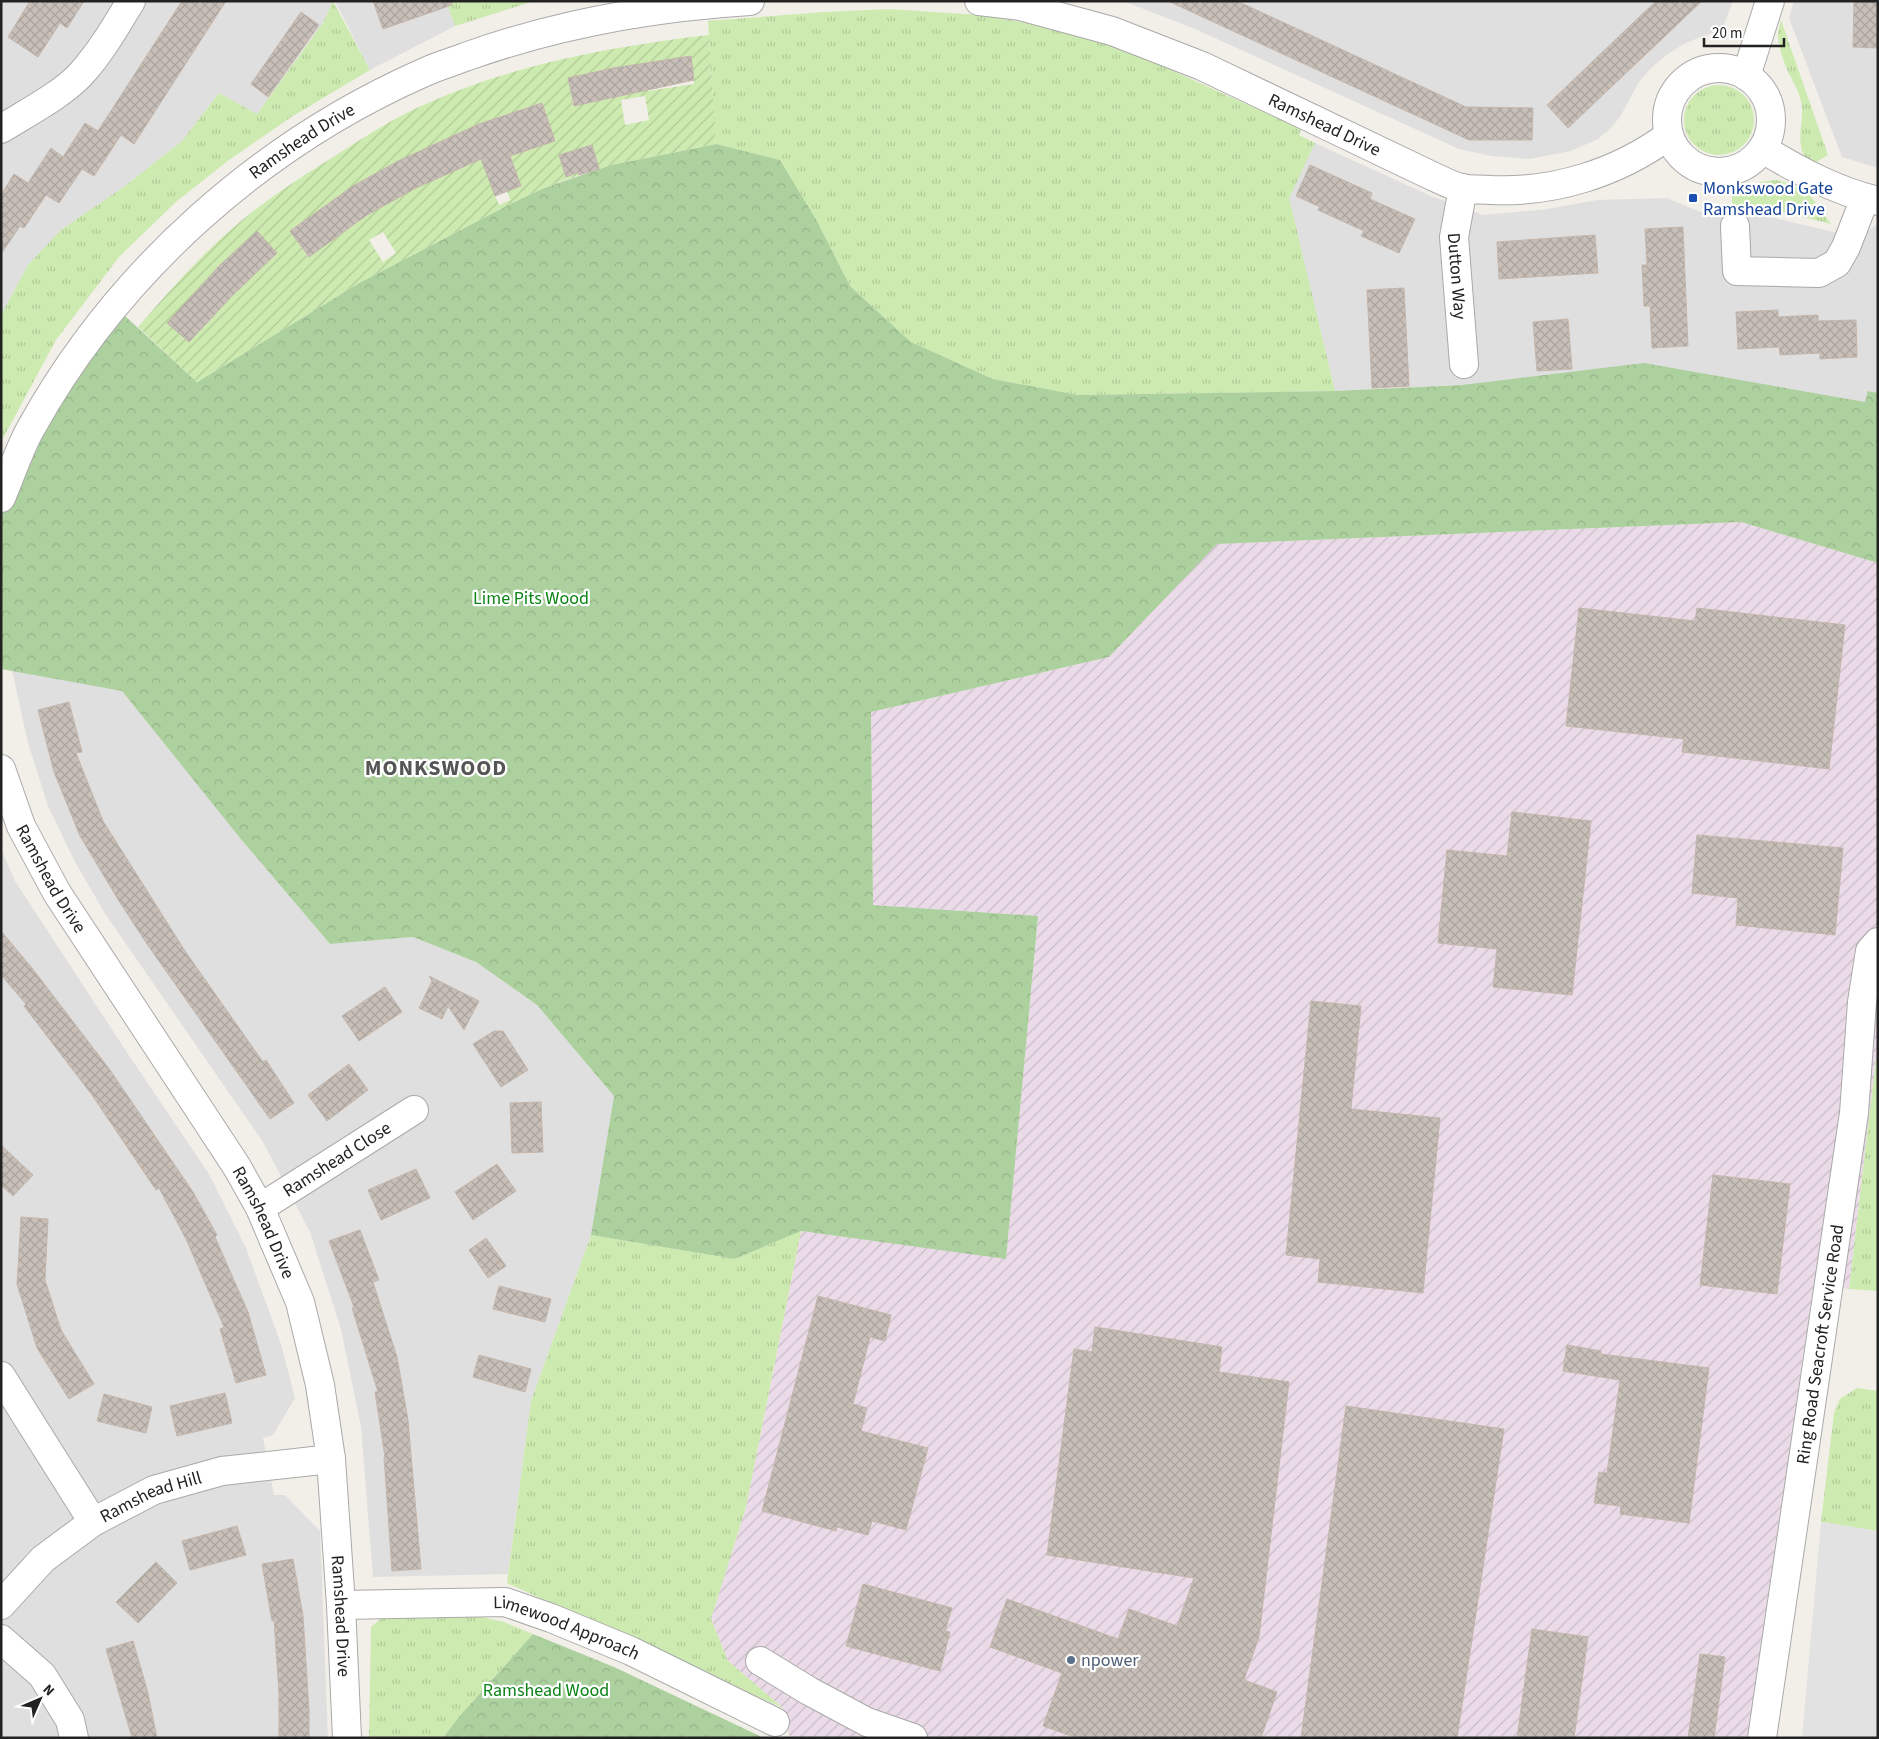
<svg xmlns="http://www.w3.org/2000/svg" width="1879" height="1739" viewBox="0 0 1879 1739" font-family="'Source Sans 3',sans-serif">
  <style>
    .residential { fill: #e0dfdf }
    .industrial { fill: url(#industrial-furrows) }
    .grass { fill: url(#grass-tufts) }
    .forest { fill: url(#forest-crowns) }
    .garden { fill: url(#garden-furrows); fill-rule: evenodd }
    .parking { fill: #e2e2e2 }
    .building { fill: url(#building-cross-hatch); stroke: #c4b6ab }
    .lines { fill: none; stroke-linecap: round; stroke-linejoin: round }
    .minor-casing { stroke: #a9a9a9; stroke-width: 30 }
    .tertiary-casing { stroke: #a9a9a9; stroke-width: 30 }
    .minor { stroke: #fff; stroke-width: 28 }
    .tertiary { stroke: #fff; stroke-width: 28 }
    .transit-dot { fill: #1a4fb4; stroke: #fff; stroke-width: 2 }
    .service-dot { fill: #5c6f8a; stroke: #fff; stroke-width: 2 }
    .labels { text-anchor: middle; stroke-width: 4.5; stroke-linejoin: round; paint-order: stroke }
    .street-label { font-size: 18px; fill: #222; stroke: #fff }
    .transit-label { font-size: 18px; fill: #164399; stroke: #fff; text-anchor: start }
    .park-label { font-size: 18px; fill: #0c8416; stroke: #fff }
    .service-label { font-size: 18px; fill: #4e5e75; stroke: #fff; text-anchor: start }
    .district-label { font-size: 22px; font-weight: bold; letter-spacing: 1px; fill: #555; stroke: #fff }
  </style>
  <defs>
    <pattern id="industrial-furrows" width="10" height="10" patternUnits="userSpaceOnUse" patternTransform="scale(1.25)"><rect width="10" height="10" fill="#ebdbe8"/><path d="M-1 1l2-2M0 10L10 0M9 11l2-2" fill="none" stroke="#c9bcc7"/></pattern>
    <pattern id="grass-tufts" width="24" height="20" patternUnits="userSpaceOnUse" patternTransform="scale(1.25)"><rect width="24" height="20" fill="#cdebb0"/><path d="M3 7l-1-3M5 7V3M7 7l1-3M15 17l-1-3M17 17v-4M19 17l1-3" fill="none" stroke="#b0c997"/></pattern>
    <pattern id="forest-crowns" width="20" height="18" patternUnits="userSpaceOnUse" patternTransform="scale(1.25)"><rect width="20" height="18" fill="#add19e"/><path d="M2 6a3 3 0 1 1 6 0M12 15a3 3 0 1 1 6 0" fill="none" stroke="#95b388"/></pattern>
    <pattern id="garden-furrows" width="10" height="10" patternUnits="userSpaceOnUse" patternTransform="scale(1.25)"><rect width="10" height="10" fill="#cdebb0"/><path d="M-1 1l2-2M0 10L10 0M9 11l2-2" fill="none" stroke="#b0c997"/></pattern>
    <pattern id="building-cross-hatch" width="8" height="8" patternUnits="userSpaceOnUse" patternTransform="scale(1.25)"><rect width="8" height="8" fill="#c7bfb8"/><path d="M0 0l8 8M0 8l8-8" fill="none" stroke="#aba49e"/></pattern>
  </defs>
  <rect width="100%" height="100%" fill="#f2efe9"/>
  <g class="residential">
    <polygon points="1,1 333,1 323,23 257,114 219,93 182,141 125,186 28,265 1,315"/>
    <polygon points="335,1 534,1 455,26 370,70"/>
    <polygon points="1123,1 1733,1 1722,30 1703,36 1684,44 1668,54 1652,67 1639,82 1620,117 1610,129 1598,139 1571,151 1529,159 1491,156 1459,149 1195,29"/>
    <polygon points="1794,1 1878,1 1878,168 1842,157 1789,18"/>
    <polygon points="1315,143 1431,196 1483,215 1547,209 1597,200 1667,198 1700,212 1765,216 1860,238 1874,226 1878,225 1878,393 1869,391 1866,402 1462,385 1335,391 1288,198"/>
    <polygon points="12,670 122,691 240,838 330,944 413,937 476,962 537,1005 614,1096 591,1235 531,1401 508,1574 373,1577 361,1427 341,1329 310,1232 263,1142 106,915 75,862 48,806 28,743"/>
    <polygon points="1,849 15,881 128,1054 209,1174 246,1248 281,1344 295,1398 273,1435 263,1438 274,1495 285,1495 320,1531 328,1738 1,1738"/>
  </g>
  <polygon class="industrial" points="1741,522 1878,563 1878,1042 1849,1289 1814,1283 1747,1738 790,1738 783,1708 728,1661 711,1619 746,1507 801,1231 1006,1258 1038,916 873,905 871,712 1109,657 1216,544"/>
  <g class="grass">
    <polygon points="333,1 370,70 293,116 229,160 177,201 119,257 56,340 1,442 1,315 28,265 61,230 125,186 182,141 219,93 257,114 323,23"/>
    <polygon points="446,1 534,1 455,26"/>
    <polygon points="889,9 979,15 1057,28 1127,50 1301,129 1299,135 1315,143 1289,198 1335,391 1078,395 993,379 911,342 850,286 817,221 780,160 716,144 708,21 824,12"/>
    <path d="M1781,20L1828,155L1816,162L1805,157C1796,141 1803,124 1802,108C1801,92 1792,82 1787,69C1783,60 1778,45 1778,35C1778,30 1780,25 1781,20Z"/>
    <circle cx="1719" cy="120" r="35"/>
    <path d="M1776,180C1807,186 1814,199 1831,224L1775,210L1732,207V195L1760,182Z"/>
    <polygon points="1878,1042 1878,1291 1849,1289"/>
    <polygon points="801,1231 746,1507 711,1619 728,1661 783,1708 507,1583 531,1401 591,1235 735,1259"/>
    <polygon points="1857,1388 1878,1391 1878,1531 1821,1522 1834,1413 1840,1399"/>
    <polygon points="460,1612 504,1622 533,1634 458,1718 443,1738 369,1738 371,1627 383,1617"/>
  </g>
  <g class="forest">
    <polygon points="716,144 780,160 817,221 850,286 911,342 993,379 1078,395 1335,391 1462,385 1644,363 1865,402 1868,391 1878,393 1878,563 1741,522 1217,544 1109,657 871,712 873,905 1038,916 1006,1259 801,1231 735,1259 591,1235 614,1096 537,1005 476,962 413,937 330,944 240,838 122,691 1,669 1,498 114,306 197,382 359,283 512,203 544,188 611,165"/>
    <polygon points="533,1634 614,1667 764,1738 443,1738 458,1718"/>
  </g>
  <path class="garden" d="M709,35L716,144L611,165L599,169L592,145L572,151V154L560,158L565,176L578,172L579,175L544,188L512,203L359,283L197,382L138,327C166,295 194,262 226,234C257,206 291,183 327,161C360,140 392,118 428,103C515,64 615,46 709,35ZM691,57L694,84L648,91L644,63ZM614,68L620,96L573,106L568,78ZM645,96L649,120L625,125L621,100ZM510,156L521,186L507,191L510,200L499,205L487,174ZM398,161L414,189L369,214L353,186ZM333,201L351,227L308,257L290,231ZM257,232L277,253L240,288ZM383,232L396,253L383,262L369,240ZM224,305L189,342L168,323Z"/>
  <polygon class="parking" points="1821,1522 1878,1531 1878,1738 1802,1738"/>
  <g class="building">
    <polygon points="30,1 84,1 67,28 60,23 38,57 8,37"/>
    <polygon points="182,1 226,1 134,144 121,135 94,176 82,169 59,203 46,195 24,228 20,226 1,254 1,195 14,174 28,183 51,148 63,157 85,123 98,131"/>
    <polygon points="373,1 451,1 452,5 383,29"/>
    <polygon points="1168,1 1237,1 1466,107 1533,108 1532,140 1469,140"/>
    <polygon points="1656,1 1702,1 1568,128 1547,105"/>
    <polygon points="1854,1 1878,1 1878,48 1853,47"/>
    <polygon points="301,12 319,25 268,97 251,84"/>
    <polygon points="691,56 694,80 574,106 568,78 613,68"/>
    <polygon points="542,103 555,141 510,156 521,186 495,196 481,159 416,188 367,215 309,257 290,231 353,186 398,161 479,124"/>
    <polygon points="592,145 599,169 579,175 578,172 566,177 559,155"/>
    <polygon points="1310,165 1372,193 1370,199 1415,219 1399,253 1361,236 1364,231 1318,210 1320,207 1296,196"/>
    <polygon points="1683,227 1688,346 1652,348 1650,306 1644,306 1642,265 1647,265 1645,229"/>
    <polygon points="257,231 277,253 233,295 189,342 167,323 219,266"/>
    <polygon points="1595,235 1598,273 1499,279 1497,242"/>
    <polygon points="1404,288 1409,386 1372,388 1367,290"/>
    <polygon points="1778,310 1778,317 1818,315 1818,321 1856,320 1857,357 1820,359 1820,353 1780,355 1779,347 1738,349 1736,312"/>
    <polygon points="1568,319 1572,369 1537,371 1533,322"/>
    <polygon points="1579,608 1695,621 1697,608 1845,625 1829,769 1682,752 1684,739 1566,726"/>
    <polygon points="69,702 82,752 76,753 103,821 185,951 263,1062 266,1060 294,1103 270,1119 147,944 119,901 80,836 54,772 38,710"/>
    <polygon points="1512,812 1591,821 1572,995 1493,987 1497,949 1438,943 1447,850 1507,856"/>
    <polygon points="1697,835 1843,848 1835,935 1736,925 1738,898 1692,893"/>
    <polygon points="1,931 32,968 110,1070 193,1192 217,1235 215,1237 248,1312 266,1375 236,1383 220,1329 224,1327 186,1239 159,1188 156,1190 92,1095 24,1006 26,1004 1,975"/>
    <polygon points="429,976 479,1001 464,1030 448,1006 442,1019 419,1008 432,981"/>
    <polygon points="385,987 402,1012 359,1041 342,1016"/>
    <polygon points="1311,1001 1361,1006 1351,1109 1440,1118 1423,1293 1318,1282 1320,1259 1286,1255"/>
    <polygon points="494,1031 503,1031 528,1070 501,1087 473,1044"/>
    <polygon points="349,1064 368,1090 327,1121 308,1095"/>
    <polygon points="541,1102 543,1152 512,1153 510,1103"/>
    <polygon points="1,1145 33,1175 13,1196 1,1185"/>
    <polygon points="497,1164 516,1191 473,1220 455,1192"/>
    <polygon points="416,1169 430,1198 381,1220 368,1190"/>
    <polygon points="1713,1175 1790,1184 1777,1294 1700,1285"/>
    <polygon points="21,1217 48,1219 45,1280 61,1330 94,1384 69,1399 37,1348 17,1284"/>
    <polygon points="360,1230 379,1280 373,1282 397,1357 408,1420 421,1569 392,1571 384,1457 385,1457 375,1392 378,1392 352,1308 354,1307 329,1241"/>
    <polygon points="486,1238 506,1266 488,1278 469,1250"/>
    <polygon points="499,1286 551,1299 545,1322 493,1309"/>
    <polygon points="818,1296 891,1315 885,1341 870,1337 853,1404 867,1408 861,1431 928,1448 906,1530 872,1521 868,1535 837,1527 836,1531 762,1511"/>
    <polygon points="1095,1327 1222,1347 1219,1372 1289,1382 1259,1637 1244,1680 1277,1692 1261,1738 1077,1738 1043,1726 1062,1673 990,1647 1007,1599 1118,1639 1129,1609 1177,1626 1194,1578 1047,1555 1074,1349 1092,1352"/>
    <polygon points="1567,1345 1601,1351 1601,1354 1709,1368 1689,1523 1620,1514 1621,1506 1594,1503 1599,1472 1607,1473 1620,1380 1563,1371"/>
    <polygon points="479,1355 531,1369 525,1392 473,1377"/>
    <polygon points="225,1393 232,1423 177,1436 170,1406"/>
    <polygon points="104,1394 152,1407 146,1433 97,1421"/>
    <polygon points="1346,1406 1504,1429 1457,1738 1301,1738"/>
    <polygon points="237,1526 246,1555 190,1570 182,1541"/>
    <polygon points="293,1559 303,1616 309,1710 309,1738 279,1738 279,1693 274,1620 272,1621 262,1564"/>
    <polygon points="156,1562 177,1583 138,1623 116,1602"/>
    <polygon points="863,1584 952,1608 945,1631 950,1632 940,1671 846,1646"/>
    <polygon points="1532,1629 1588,1637 1574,1738 1517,1738"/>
    <polygon points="133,1641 148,1693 157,1738 132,1738 106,1649"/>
    <polygon points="1700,1654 1725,1657 1714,1738 1688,1738"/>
  </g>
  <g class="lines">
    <defs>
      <g id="minor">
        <path d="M1,129C25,114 63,94 81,74C101,52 116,26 131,1"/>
        <path d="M1763,149C1799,171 1836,191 1878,201"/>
        <path id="s1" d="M1463,188L1454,237L1464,364"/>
        <polyline points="1735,226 1737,271 1819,273 1837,263 1846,247 1865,198"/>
        <path id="s2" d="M260,1208L414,1110"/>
        <polyline points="1,1376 93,1522"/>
        <path id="s3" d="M1,1605L43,1559L93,1522L154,1490L222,1471L331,1459"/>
        <path id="s4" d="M341,1605L505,1602L551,1618L631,1651L775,1722"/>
        <polyline points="1,1639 42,1675 70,1720 74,1738"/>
        <polyline points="760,1661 809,1691 867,1722 913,1738"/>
        <path id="s5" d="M1762,1738L1854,1113L1862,1002L1870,951L1878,942"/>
      </g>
      <g id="tertiary">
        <path id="s6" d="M979,1L1020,6L1112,31L1202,66L1428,174C1439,179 1452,186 1464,189C1472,190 1482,189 1491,190C1554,193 1617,173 1668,136"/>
        <circle cx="1719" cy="120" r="52"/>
        <polyline points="1746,76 1770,1"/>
        <path id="s7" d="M1,498C11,475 19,449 31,428C118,271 261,144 425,72C438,66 452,62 465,57C557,24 653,7 750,1"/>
        <path id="s8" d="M1,769L21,826L57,893L237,1167L260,1208L300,1302L320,1385L331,1459L341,1605L347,1738"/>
      </g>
    </defs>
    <use href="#minor" class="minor-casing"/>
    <use href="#tertiary" class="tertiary-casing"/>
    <use href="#minor" class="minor"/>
    <use href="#tertiary" class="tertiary"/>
  </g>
  <rect class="transit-dot" x="1688" y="193" width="10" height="10" rx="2.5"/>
  <circle class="service-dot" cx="1071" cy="1660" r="5"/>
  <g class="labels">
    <g class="street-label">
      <text dy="6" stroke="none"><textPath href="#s6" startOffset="369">Ramshead Drive</textPath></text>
      <text dy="6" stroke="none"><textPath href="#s7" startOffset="475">Ramshead Drive</textPath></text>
      <text dy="6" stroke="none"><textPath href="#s1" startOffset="89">Dutton Way</textPath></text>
      <text dy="6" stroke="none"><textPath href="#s8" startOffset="121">Ramshead Drive</textPath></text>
      <text dy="6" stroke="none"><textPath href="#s2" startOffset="91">Ramshead Close</textPath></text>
      <text dy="6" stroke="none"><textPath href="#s8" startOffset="526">Ramshead Drive</textPath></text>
      <text dy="6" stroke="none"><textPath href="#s5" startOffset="398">Ring Road Seacroft Service Road</textPath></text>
      <text dy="6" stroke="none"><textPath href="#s3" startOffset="188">Ramshead Hill</textPath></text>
      <text dy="6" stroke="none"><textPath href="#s8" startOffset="931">Ramshead Drive</textPath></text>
      <text dy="6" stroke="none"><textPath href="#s4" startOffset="230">Limewood Approach</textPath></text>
    </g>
    <g class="transit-label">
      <text x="1703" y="194">Monkswood Gate<tspan x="1703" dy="21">Ramshead Drive</tspan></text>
    </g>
    <g class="park-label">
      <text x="531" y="604">Lime Pits Wood</text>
      <text x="546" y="1696">Ramshead Wood</text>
    </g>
    <g class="service-label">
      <text x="1081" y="1666">npower</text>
    </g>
    <g class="district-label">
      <text x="436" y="775">MONKSWOOD</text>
    </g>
  </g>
  <rect width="1879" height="1739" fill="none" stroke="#222222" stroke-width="5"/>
  <g transform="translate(40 1699) rotate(45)" stroke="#ffffff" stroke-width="4" paint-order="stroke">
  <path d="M0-4L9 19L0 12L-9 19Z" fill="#222222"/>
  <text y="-8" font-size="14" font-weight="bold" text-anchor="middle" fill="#222222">N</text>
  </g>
  <path d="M1704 38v8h80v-8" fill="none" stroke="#222222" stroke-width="2.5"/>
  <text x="1712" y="38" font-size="15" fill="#222222" stroke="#ffffff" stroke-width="4" paint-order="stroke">20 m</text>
</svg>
